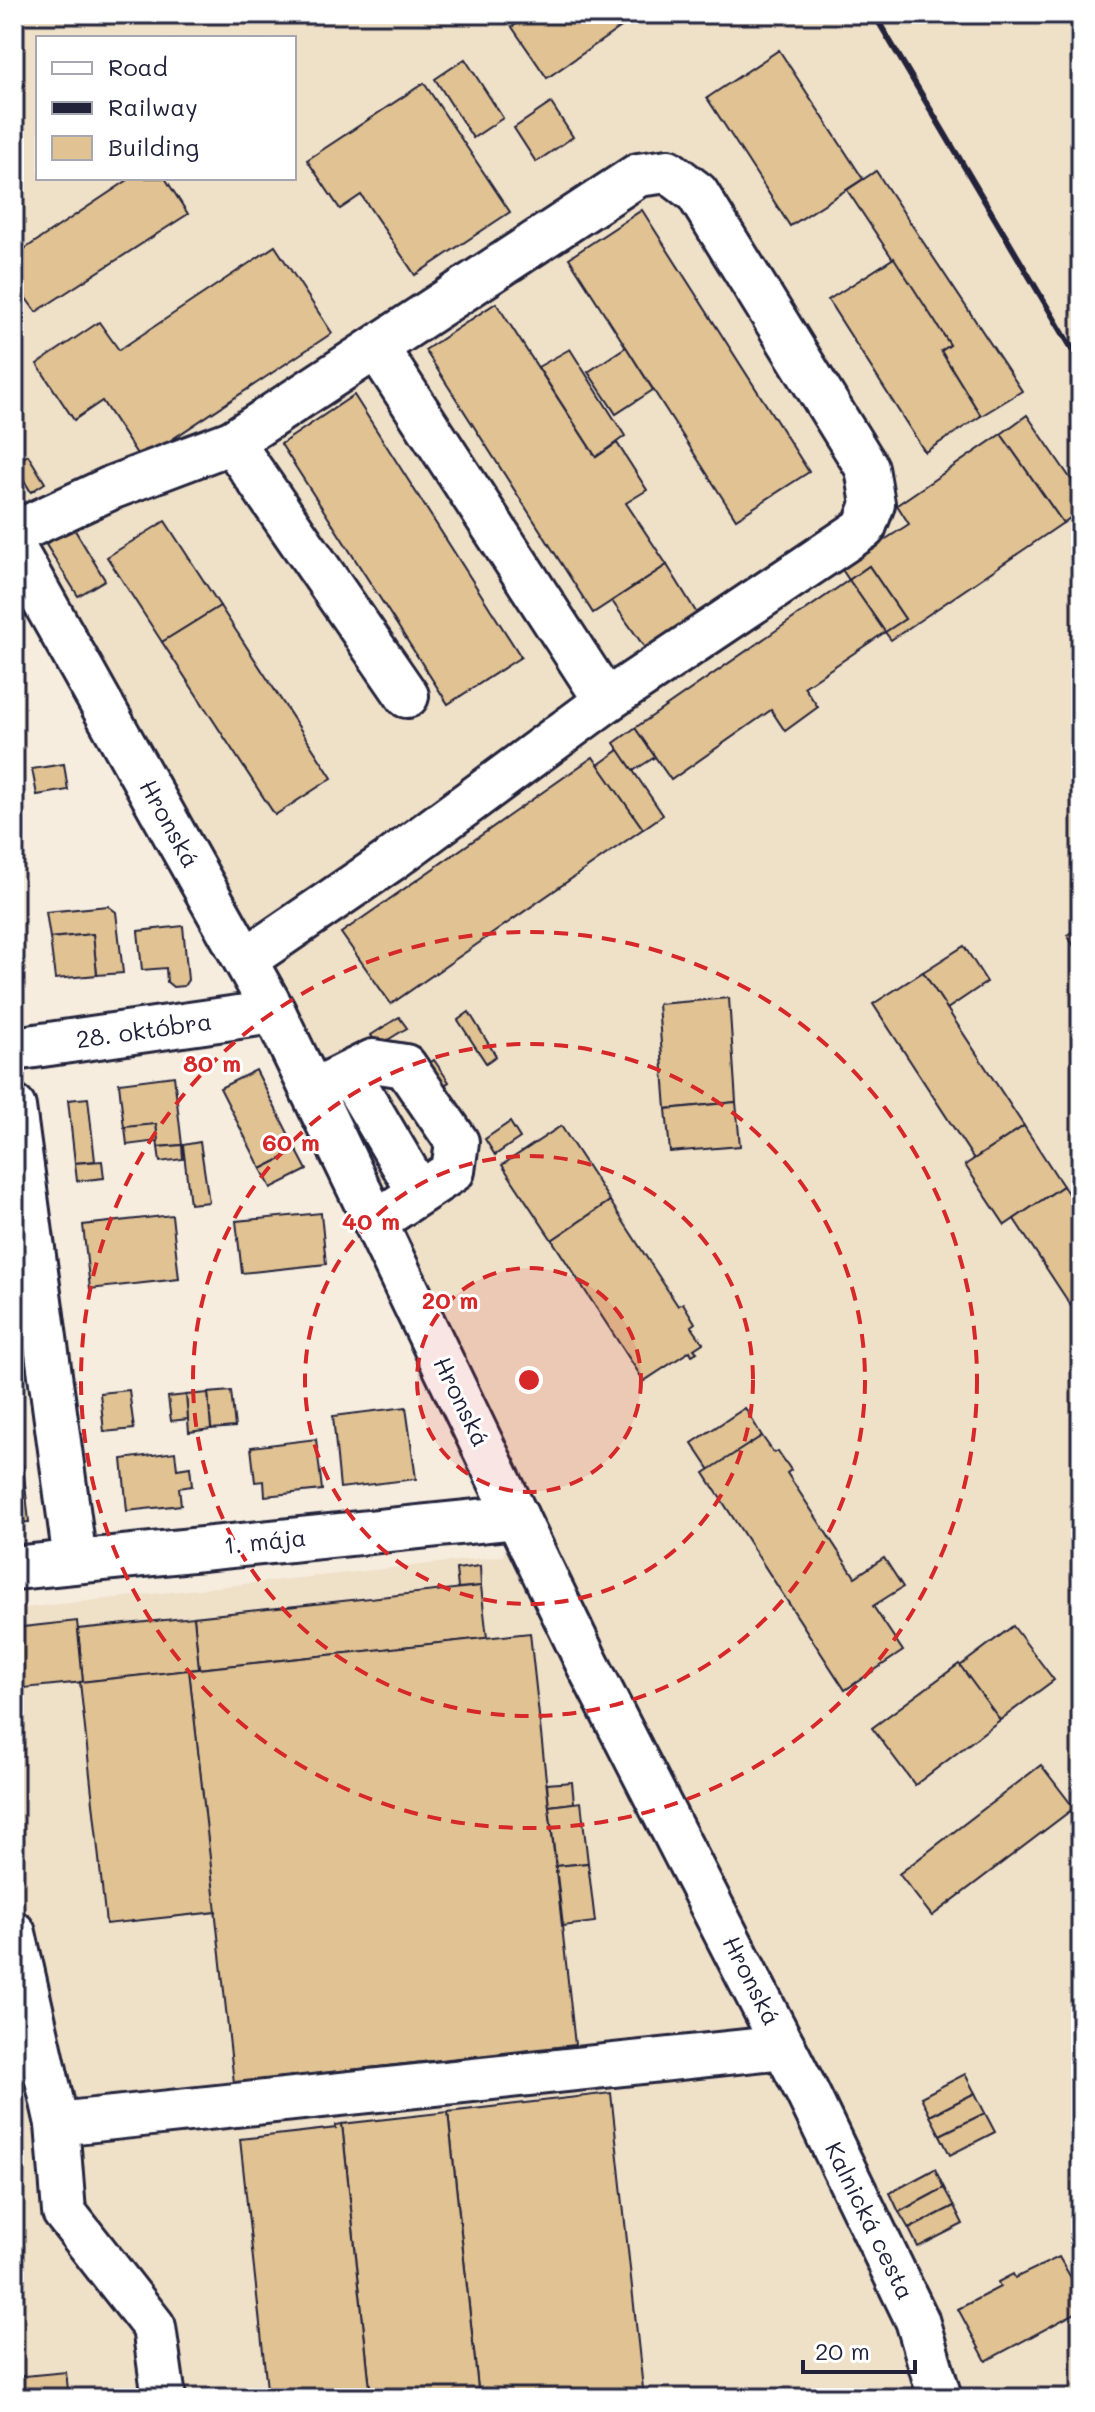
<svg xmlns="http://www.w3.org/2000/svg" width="1095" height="2412" viewBox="0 0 1095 2412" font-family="Mali,sans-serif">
<rect width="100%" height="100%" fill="#f6eddf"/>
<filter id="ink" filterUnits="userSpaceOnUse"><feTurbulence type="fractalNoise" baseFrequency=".0125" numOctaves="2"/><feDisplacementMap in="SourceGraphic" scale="16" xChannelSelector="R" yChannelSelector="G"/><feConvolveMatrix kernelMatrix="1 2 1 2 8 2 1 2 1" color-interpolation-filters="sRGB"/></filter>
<g filter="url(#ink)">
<path fill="#efe0c8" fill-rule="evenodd" d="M14 14H1081V2398H14V1609L503 1556 517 1517 14 548ZM38 38H294V178H38Z"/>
<g fill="#e0c293" stroke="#22223b" stroke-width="2">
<path d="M530 14H640L547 78 512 27Z"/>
<path d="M779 50 863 179 790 226 707 98Z"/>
<path d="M465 59 503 118 473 138 435 79Z"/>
<path d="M424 83 510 212 415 275 361 195 340 209 307 160Z"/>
<path d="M551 103 573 137 536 162 514 128Z"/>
<path d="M876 171 1022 391 981 416 941 351 950 345 847 190Z"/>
<path d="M131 178H165L188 214 36 312 14 282V256Z"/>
<path d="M642 210 809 472 736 519 569 258Z"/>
<path d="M275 246 332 333 141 460 102 401 74 420 37 364 99 322 119 350Z"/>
<path d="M894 258 950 345 941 351 981 416 925 452 828 300Z"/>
<path d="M496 303 596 457 617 443 647 490 626 503 667 565 593 613 425 350Z"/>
<path d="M626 347 653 390 616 414 588 372Z"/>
<path d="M570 349 625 436 596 457 538 367Z"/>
<path d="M354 395 521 657 448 704 281 444Z"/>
<path d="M1027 415 1081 494V510L1063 523 1001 434Z"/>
<path d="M1001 434 1063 523 891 640 885 632 905 619 869 566 849 580 841 568 909 524 897 505Z"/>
<path d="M28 455 45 483 31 492 14 464Z"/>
<path d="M165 521 220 606 162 642 107 557Z"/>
<path d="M73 527 105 580 78 596 45 543Z"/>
<path d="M667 565 701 620 650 655 612 601Z"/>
<path d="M869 566 905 619 885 632 849 580Z"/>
<path d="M849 580 885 632 804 687 818 707 785 731 771 710 671 780 635 728Z"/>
<path d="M220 606 332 778 275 815 162 642Z"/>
<path d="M635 728 655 757 633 771 614 743Z"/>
<path d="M619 750 663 815 643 829 598 765Z"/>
<path d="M593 757 643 829 391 1004 341 933Z"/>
<path d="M64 764 68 790 37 795 32 769Z"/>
<path d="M108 906 116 912 123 973 97 975 93 934 50 938 46 912Z"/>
<path d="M183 926 188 980 184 986 173 987 167 982 166 968 142 970 138 931Z"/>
<path d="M1081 926V957L1067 935Z"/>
<path d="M93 934 97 975 55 979 50 938Z"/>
<path d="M964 946 987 982 947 1009 923 972Z"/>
<path d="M923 972 1024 1126 974 1159 873 1004Z"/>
<path d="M729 998 736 1102 666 1109 658 1004Z"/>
<path d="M469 1012 496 1056 486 1063 458 1020Z"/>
<path d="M399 1017 407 1028 378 1046 371 1035Z"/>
<path d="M434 1060 449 1082 434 1093 420 1070Z"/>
<path d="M256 1070 297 1151 261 1169 220 1088Z"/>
<path d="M174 1076 182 1145 158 1147 156 1124 124 1128 119 1083Z"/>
<path d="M88 1098 95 1161 75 1163 68 1100Z"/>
<path d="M736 1102 740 1146 670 1152 666 1109Z"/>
<path d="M510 1122 520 1138 495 1155 485 1139Z"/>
<path d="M156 1124 158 1141 127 1145 125 1127Z"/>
<path d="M561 1126 610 1201 552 1240 502 1165Z"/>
<path d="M1024 1126 1063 1186 1005 1225 965 1165Z"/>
<path d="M200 1142 209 1202 190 1204 183 1145Z"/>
<path d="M182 1145 183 1159 160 1162 158 1147Z"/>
<path d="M297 1151 307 1170 271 1188 261 1169Z"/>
<path d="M102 1161 104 1178 77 1181 75 1163Z"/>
<path d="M1063 1186 1081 1213V1321L1014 1219Z"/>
<path d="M610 1201 678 1306 683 1303 695 1323 691 1326 703 1343 694 1349 697 1352 692 1355 690 1351 644 1381 552 1240Z"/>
<path d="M321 1213 326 1264 242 1273 236 1221Z"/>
<path d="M172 1215 179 1279 90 1289 83 1225Z"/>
<path d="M129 1390 134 1429 104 1432 100 1393Z"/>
<path d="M231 1391 235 1427 211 1429 208 1393Z"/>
<path d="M208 1393 211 1429 189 1432 186 1395Z"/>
<path d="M186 1395 188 1419 171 1421 168 1397Z"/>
<path d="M406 1407 416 1479 340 1488 333 1416Z"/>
<path d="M745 1408 762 1436 710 1470 692 1443Z"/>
<path d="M762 1436 774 1453 778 1451 791 1470 787 1473 855 1577 884 1558 903 1587 873 1606 903 1651 845 1690 704 1473Z"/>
<path d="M316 1439 322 1490 265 1496 264 1481 255 1482 251 1447Z"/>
<path d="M175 1452 177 1469 190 1467 192 1486 179 1488 181 1505 127 1511 122 1459Z"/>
<path d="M23 1465 29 1522 14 1523V1466Z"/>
<path d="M480 1566 481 1586 458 1588 456 1569Z"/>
<path d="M481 1586 487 1638 199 1669 194 1617Z"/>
<path d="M194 1617 199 1669 83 1682 78 1629Z"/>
<path d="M77 1621 83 1682 14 1689V1628Z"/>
<path d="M1013 1626 1054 1680 1000 1720 960 1666Z"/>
<path d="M530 1633 575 2045 234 2083 189 1670Z"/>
<path d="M959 1664 1000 1720 915 1785 872 1728Z"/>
<path d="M189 1670 216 1912 106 1924 80 1682Z"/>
<path d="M1041 1765 1074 1808 932 1916 899 1874Z"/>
<path d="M572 1782 574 1803 549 1806 547 1784Z"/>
<path d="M581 1802 588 1863 556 1866 549 1806Z"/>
<path d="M588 1863 595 1922 563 1926 556 1866Z"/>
<path d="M965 2074 975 2093 930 2116 921 2097Z"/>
<path d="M611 2093 644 2398H479L448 2112Z"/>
<path d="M975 2093 985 2113 940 2135 930 2116Z"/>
<path d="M448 2112 479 2398H371L342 2124Z"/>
<path d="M985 2113 995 2132 950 2155 940 2135Z"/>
<path d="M342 2124 371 2398H268L240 2139 336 2128V2125Z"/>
<path d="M935 2169 944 2188 899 2212 890 2193Z"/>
<path d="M944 2188 954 2206 909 2229 899 2212Z"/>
<path d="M954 2206 963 2224 918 2247 909 2229Z"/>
<path d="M1059 2257 1081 2295V2310L986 2361 958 2309 1000 2287 998 2282 1013 2274 1015 2278Z"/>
<path d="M66 2372 69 2398H14V2377Z"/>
</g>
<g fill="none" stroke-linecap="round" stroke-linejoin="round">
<defs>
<g id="minor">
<path d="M377 348 606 701"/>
<path d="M232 442 407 696"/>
<path d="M14 533 113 487 232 442 638 175 668 171 697 193 867 468 873 504 864 528 606 701 391 860 245 960"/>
<path d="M14 548 274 1012 587 1663 807 2092 917 2320 940 2398"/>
<path d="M14 1049 274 1012"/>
<path d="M349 1073 419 1192"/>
<path d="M312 1091 373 1061 405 1066 457 1142 453 1171 375 1222"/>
<path d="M14 1107 75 1561"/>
<path d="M14 1568 517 1517"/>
<path d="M14 1933 57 2124 64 2212 154 2327 164 2398"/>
<path d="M57 2124 784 2047"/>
</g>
</defs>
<use href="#minor" stroke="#22223b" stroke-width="48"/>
<use href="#minor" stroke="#fff" stroke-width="42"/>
<path stroke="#22223b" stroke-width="6" d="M874 14 1081 364"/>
</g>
</g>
<circle cx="529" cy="1380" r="112" fill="#d62828" fill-opacity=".12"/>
<g fill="none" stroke="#d62828" stroke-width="4" stroke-dasharray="14 10">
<circle cx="529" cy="1380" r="112"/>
<circle cx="529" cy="1380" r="224"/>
<circle cx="529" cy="1380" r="336"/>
<circle cx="529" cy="1380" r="448"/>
</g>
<g text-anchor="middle" stroke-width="6" stroke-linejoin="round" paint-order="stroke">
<g font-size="24" fill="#22223b" stroke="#fff">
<text transform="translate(169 824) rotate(61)" y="8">Hronská</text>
<text transform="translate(144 1031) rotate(-8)" y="8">28. októbra</text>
<text transform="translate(461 1402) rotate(64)" y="8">Hronská</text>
<text transform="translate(265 1542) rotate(-6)" y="8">1. mája</text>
<text transform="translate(751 1981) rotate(63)" y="8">Hronská</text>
<text transform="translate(869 2221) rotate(64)" y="8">Kalnická cesta</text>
</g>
</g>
<circle cx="529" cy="1380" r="12" fill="#d62828" stroke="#fff" stroke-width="4"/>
<g font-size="24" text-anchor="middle" font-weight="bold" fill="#d62828" stroke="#fff" stroke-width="6" stroke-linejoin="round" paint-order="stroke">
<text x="212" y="1072">80 m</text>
<text x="291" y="1151">60 m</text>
<text x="371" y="1230">40 m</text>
<text x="450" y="1309">20 m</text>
</g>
<rect width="1095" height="2412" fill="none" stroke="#fff" stroke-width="48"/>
<rect x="24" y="24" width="1047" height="2364" fill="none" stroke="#22223b" stroke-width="3" filter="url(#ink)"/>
<rect x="36" y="36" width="260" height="144" fill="#ffffff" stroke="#a7a7b1" stroke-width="2"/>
<rect x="52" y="62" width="40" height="12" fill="#ffffff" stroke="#a7a7b1" stroke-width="2"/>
<text x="108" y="76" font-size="24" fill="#22223b">Road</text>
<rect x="52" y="102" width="40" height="12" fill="#22223b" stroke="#a7a7b1" stroke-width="2"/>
<text x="108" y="116" font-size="24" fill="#22223b">Railway</text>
<rect x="52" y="136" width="40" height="24" fill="#e0c293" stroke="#a7a7b1" stroke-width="2"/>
<text x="108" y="156" font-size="24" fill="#22223b">Building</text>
<path d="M803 2360v12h112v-12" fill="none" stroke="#22223b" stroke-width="4"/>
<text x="815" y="2360" font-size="24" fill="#22223b" stroke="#ffffff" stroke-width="6" paint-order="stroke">20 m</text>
</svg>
